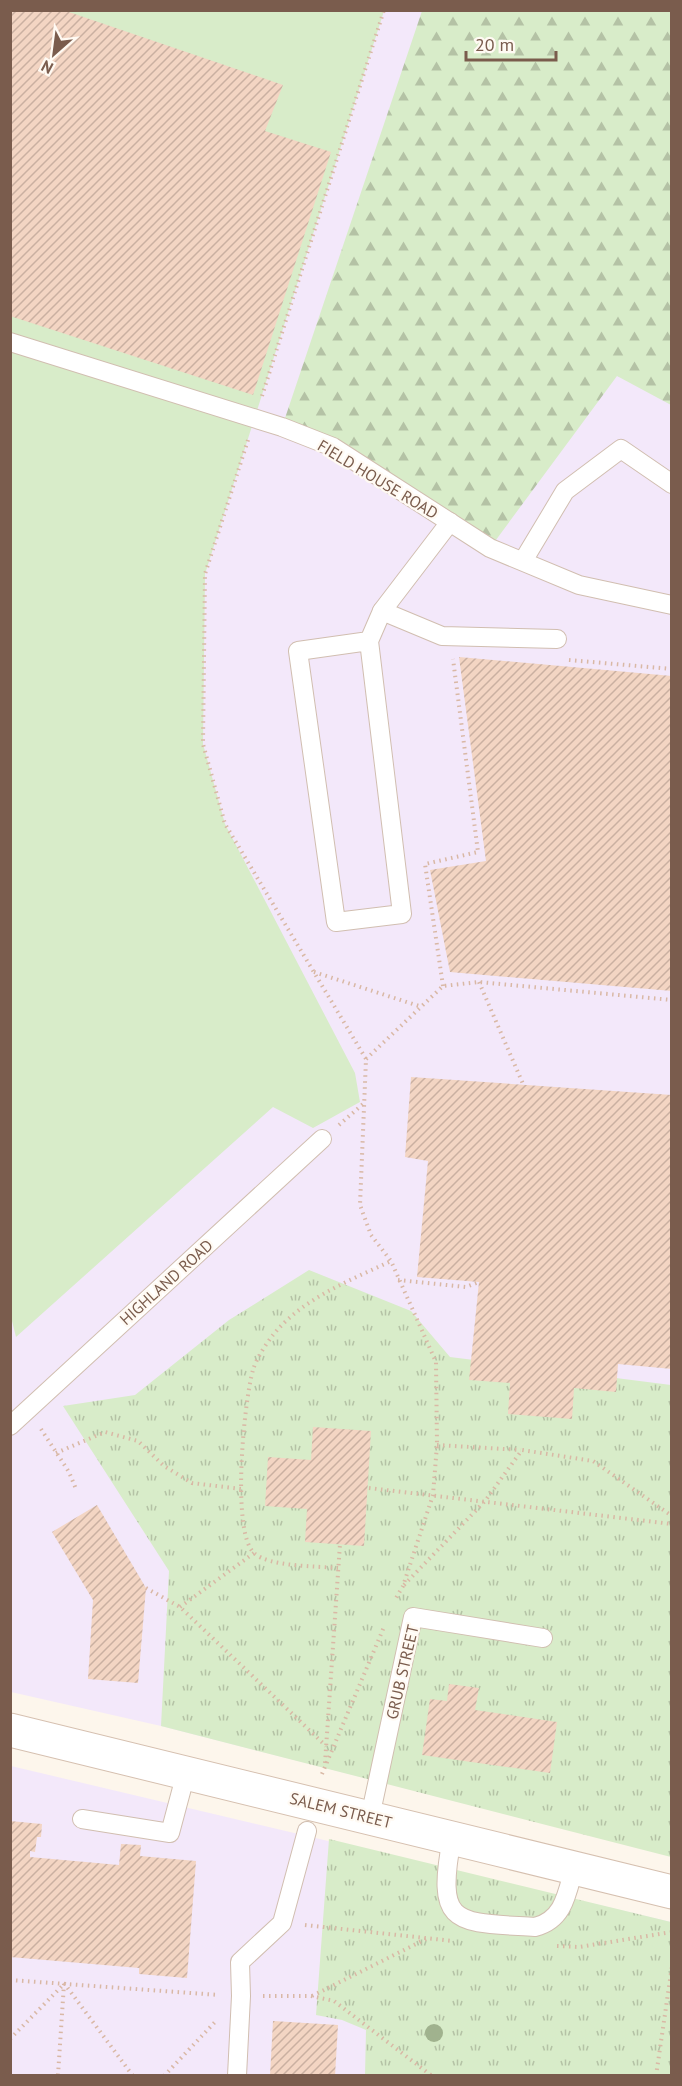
<svg xmlns="http://www.w3.org/2000/svg" width="682" height="2086" viewBox="0 0 682 2086" font-family="'PT Sans',sans-serif">
<defs>
<pattern id="grass-tufts" width="24" height="20" patternUnits="userSpaceOnUse" patternTransform="scale(1.5)"><rect width="24" height="20" fill="#d8ecc9"/><path d="M3 7l-1-3M5 7V3M7 7l1-3M15 17l-1-3M17 17v-4M19 17l1-3" fill="none" stroke="#b4c2a5"/></pattern>
<pattern id="forest-firs" width="22" height="20" patternUnits="userSpaceOnUse" patternTransform="scale(1.5)"><rect width="22" height="20" fill="#d8ecc9"/><path d="M5 1l3.5 6h-7zM16 11l3.5 6h-7z" fill="#b4c2a5"/></pattern>
<pattern id="building-hatch" width="6" height="6" patternUnits="userSpaceOnUse" patternTransform="scale(1.5)"><rect width="6" height="6" fill="#f3d5c3"/><path d="M-1 1l2-2M0 6l6-6M5 7l2-2" fill="none" stroke="#cab0a1"/></pattern>
</defs>
<rect width="100%" height="100%" fill="#fdf6ec"/>
<g fill="#f3e8fa">
<path d="M10 11H671V1856L161 1726 11 1692Z"/>
<path d="M11 1766 671 1922V2075L11 2076Z"/>
</g>
<g fill="url(#grass-tufts)">
<path d="M309 1270 411 1311 450 1357 671 1385V1857L161 1726 169 1571 63 1406 135 1395 229 1320Z"/>
<path d="M329 1839 671 1922V2075H365L366 2030 342 2020 316 2015Z"/>
</g>
<path fill="url(#forest-firs)" d="M422 11H671V405L617 376 490 548 282 427Z"/>
<path fill="#d8ecc9" d="M10 11H384L205 574 203 744 225 824 355 1073 360 1102 313 1128 273 1107 16 1337 10 1313Z"/>
<g fill="url(#building-hatch)">
<path d="M10 10H63L283 85 265 131 331 152 253 395 10 316Z"/>
<path d="M459 657 672 676V991L450 972 430 870 486 861Z"/>
<path d="M411 1077 672 1095V1369L618 1364 616 1392 574 1388 572 1419 508 1414 510 1383 469 1380 479 1282 417 1277 428 1161 405 1157Z"/>
<path d="M313 1427 371 1431 364 1546 305 1542 307 1509 265 1506 268 1457 311 1460Z"/>
<path d="M97 1505 146 1588 138 1683 88 1679 93 1600 52 1532Z"/>
<path d="M449 1684 479 1688 475 1710 557 1722 550 1773 422 1755 430 1699 447 1701Z"/>
<path d="M10 1821 42 1824 41 1837H37L35 1852 30 1851V1857L119 1865 121 1844 141 1845 140 1856 196 1861 187 1978 139 1974V1968L10 1957Z"/>
<path d="M273 2021 338 2025 335 2076H270Z"/>
</g>
<g fill="none" stroke-linecap="round" stroke-linejoin="round">
<defs>
<g id="lane">
<path d="M10 342 282 427 333 447 490 548 579 585 672 605"/>
<path d="M450 522 382 611 442 636 557 639"/>
<path d="M523 561 565 491 621 449 672 484"/>
<path d="M369 641 298 651 336 922 402 914 369 641 382 611"/>
<path d="M10 1426 322 1139"/>
<path d="M370 1817 413 1617 543 1638"/>
<path d="M82 1819 170 1833 186 1773"/>
<path d="M452 1838C435 1928 456 1922 535 1927 564 1920 567 1893 574 1868"/>
<path d="M237 2076 241 1996 240 1962 282 1923 307 1831"/>
</g>
<path id="secondary" d="M10 1730 672 1892"/>
</defs>
<use href="#lane" stroke="#d1beb0" stroke-width="20"/>
<use href="#secondary" stroke="#d6c0b0" stroke-width="35"/>
<g stroke="#d9b8a5" stroke-width="4" stroke-dasharray="1.5 4.5" stroke-linecap="butt">
<path d="M262 396 384 10"/>
<path d="M248 440 205 574 203 744 225 824 366 1059 360 1205 371 1235 391 1261 436 1362 437 1445 433 1495 403 1586 396 1598"/>
<path d="M569 660 672 669"/>
<path d="M314 972 419 1006"/>
<path d="M479 982 523 1084"/>
<path d="M443 986 425 864 478 852 453 659"/>
<path d="M366 1059 443 986 479 982 672 1000"/>
<path d="M339 1125 363 1104"/>
<path d="M398 1280 466 1287 479 1282"/>
<path d="M41 1429 69 1472 76 1489"/>
<path d="M437 1445 521 1450"/>
<path d="M56 1453 105 1432 138 1441 164 1466 192 1483 241 1489"/>
<path d="M369 1488 672 1524"/>
<path d="M338 1568C317 1566 269 1567 254 1553 231 1532 244 1401 253 1370 256 1359 266 1344 273 1335 303 1298 349 1281 391 1261"/>
<path d="M404 1585 485 1501 522 1450 593 1461 672 1516"/>
<path d="M146 1588 180 1607 326 1746"/>
<path d="M180 1607 254 1553"/>
<path d="M325 1763 340 1544"/>
<path d="M322 1774 384 1627"/>
<path d="M305 1925 453 1941"/>
<path d="M557 1946 579 1947 672 1932"/>
<path d="M10 1980 219 1995"/>
<path d="M64 1983 133 2076"/>
<path d="M263 1996H311L334 2001 432 2076"/>
<path d="M312 1996 426 1939"/>
<path d="M10 2039 64 1984"/>
<path d="M58 2075 64 1984"/>
<path d="M52 2076H62"/>
<path d="M164 2076 215 2022"/>
<path d="M656 2076 672 1966"/>
</g>
<use href="#lane" stroke="#fff" stroke-width="18"/>
<use href="#secondary" stroke="#fff" stroke-width="33"/>
</g>
<circle fill="#a0b28e" cx="434" cy="2033" r="9"/>
<g text-anchor="middle" stroke-width="4.5" stroke-linejoin="round" paint-order="stroke">
<g font-size="16" fill="#7a5c4d" stroke="#fffaf3">
<text transform="translate(378 479) rotate(31)" y="6">FIELD HOUSE ROAD</text>
<text transform="translate(166 1282) rotate(-42)" y="6">HIGHLAND ROAD</text>
<text transform="translate(402 1672) rotate(-77)" y="6">GRUB STREET</text>
<text transform="translate(341 1810) rotate(14)" y="6">SALEM STREET</text>
</g>
</g>
<rect width="682" height="2086" fill="none" stroke="#7a5c4d" stroke-width="24"/>
<g transform="translate(54 54) rotate(208)" stroke="#fffaf3" stroke-width="4.5" paint-order="stroke">
<path d="M0-4.5L10 22L0 15L-10 22Z" fill="#7a5c4d"/>
<text y="-9" font-size="16" font-weight="bold" text-anchor="middle" fill="#7a5c4d">N</text>
</g>
<path d="M466 51v9h90v-9" fill="none" stroke="#7a5c4d" stroke-width="3"/>
<text x="475" y="51" font-size="18" fill="#7a5c4d" stroke="#fffaf3" stroke-width="4.5" paint-order="stroke">20 m</text>
</svg>
